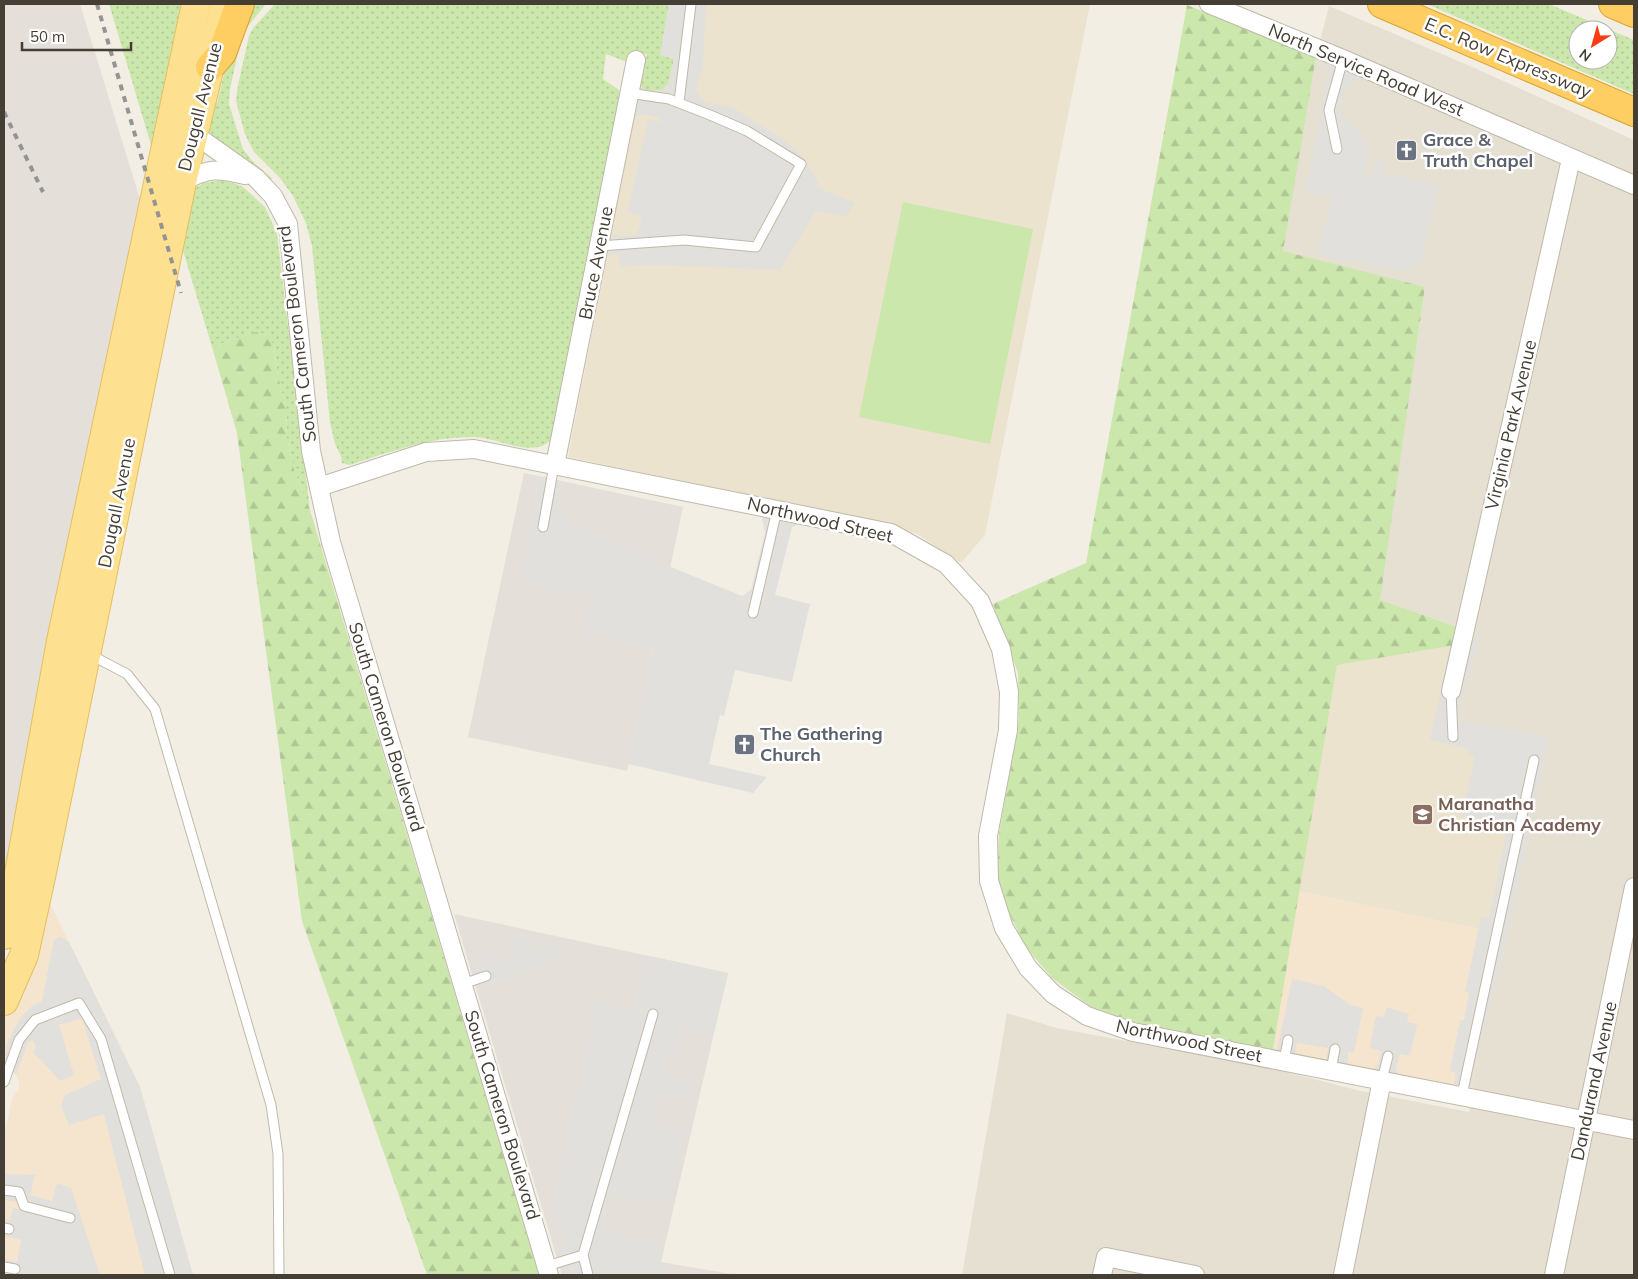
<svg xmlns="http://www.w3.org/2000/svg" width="1638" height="1279" viewBox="0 0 1638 1279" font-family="Mulish,sans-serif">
<defs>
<pattern id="grass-dots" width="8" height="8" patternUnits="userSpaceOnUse" patternTransform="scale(1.25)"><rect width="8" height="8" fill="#cbe7ac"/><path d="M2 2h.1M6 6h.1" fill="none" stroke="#b0c795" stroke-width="1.8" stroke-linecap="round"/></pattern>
<pattern id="forest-firs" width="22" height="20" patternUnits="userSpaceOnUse" patternTransform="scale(1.25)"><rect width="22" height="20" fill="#cbe7ac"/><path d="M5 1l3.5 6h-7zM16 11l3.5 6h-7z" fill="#b0c795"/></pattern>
</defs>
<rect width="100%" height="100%" fill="#f2eee4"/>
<path fill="#e6e0d2" d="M1329 6 1477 69 1634 140V1275H962L1007 1013 1057 1028 1270 1068 1361 1091 1469 1112 1474 1088 1473 1075 1549 737 1458 720 1466 684V630L1379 600 1425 288 1282 251 1316 57Z"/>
<g fill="#f5e5ce">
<path d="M1299 891 1508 935 1473 1075 1474 1088 1273 1050Z"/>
<path d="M45 893 140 1087 193 1275H4V1137L12 1099 19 1089V1082L16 1074 10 1069 4 1067V1021L22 984Z"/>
</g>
<g fill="#e4dfd9">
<path d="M4 4H80L143 209 4 877Z"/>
<path d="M524 473 683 507 627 771 468 737Z"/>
<path d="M454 914 728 973 661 1262 737 1275H562Z"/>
</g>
<g fill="#ebe3cd">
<path d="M656 4H1090L985 535 961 563 917 534 879 522 568 457Z"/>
<path d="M1481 638 1466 684 1458 720 1549 737 1508 935 1299 891 1337 665 1450 646Z"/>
</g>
<g fill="url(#grass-dots)" fill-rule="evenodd">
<path d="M109 4H187L154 155Z"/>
<path d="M248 4H266L245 30 240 43 230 89 229 104 243 149 253 162 272 178 271 180 215 141 210 131 209 120 218 100 234 31Z"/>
<path d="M275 4H669L660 55 674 59 668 84 662 90 646 91 641 86 647 54 631 52 627 62 606 54 603 79 619 90 621 107 552 440C548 442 544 446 539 447 518 451 496 438 475 437 432 436 390 452 349 465L342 463 341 456 335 444 330 422 312 246 306 223 293 196 280 178 254 152 245 134 236 101 238 85 249 36 253 28Z"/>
<path d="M1427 4H1549L1634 40V94ZM1578 30H1608V60H1578Z"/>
<path d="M222 180 242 186 265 207 277 234 310 510 294 470 287 438 286 409 277 371 274 345 256 332 212 347 178 234 187 194 203 183Z"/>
</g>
<g fill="url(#forest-firs)">
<path d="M1187 5 1316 57 1283 251 1425 287 1380 600 1466 630 1462 646H1450L1337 665 1273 1050 1154 1028 1094 1009 1052 978 1025 946 1008 911 997 875 999 834 1019 719 1018 673 993 604 1086 563Z"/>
<path d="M256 332 267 334 274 345 277 371 286 409 287 438 294 470 310 510 539 1275H427L302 921 237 433 212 347Z"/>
</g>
<path fill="#cbe7ac" d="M903 202 1033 229 990 444 859 417Z"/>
<g fill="#e2e0dc">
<path d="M669 4H706L703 68 696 89 705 102 732 107 786 141 804 159 818 181 817 187 855 203 847 216 816 211 780 270 661 265 621 266 618 255 615 253 608 257 613 233 623 236 637 235 642 216 628 212 648 119 660 122 661 118 645 114 635 117 641 86 646 91H655L662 90 668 84 674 59 660 55Z"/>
<path d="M1316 54 1365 80 1353 81 1347 87 1338 105 1340 112 1364 138 1367 148V157L1364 174 1371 176 1375 160 1385 162 1383 173 1438 185 1421 263 1405 272 1318 255 1331 198 1305 191 1329 73V69Z"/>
<path d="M534 475 561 481 558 499 567 520 671 567 742 596 751 590 765 533 761 513 804 522 792 527 775 595 810 604 792 682 735 670 724 716 720 715 709 764 767 777 753 793 628 764 653 648 583 632 592 596 587 591 575 586 572 593 524 585 520 586 538 487Z"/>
<path d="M1466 630 1481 638 1466 684 1458 720 1549 737 1508 935 1473 1075 1474 1088 1454 1084 1456 1073 1450 1071 1460 1020H1464L1469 993 1465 992 1481 917 1489 918 1508 824 1463 815 1475 756 1467 754 1468 748 1430 740 1450 646 1462 645Z"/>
<path d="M530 935 532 945 537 949 557 945 560 958 477 990 470 968 478 969 483 967 480 957 488 952 492 965 512 958 507 942Z"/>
<path d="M61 937 69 942 140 1087 193 1275H145L104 1114 69 1125 61 1105 65 1095 101 1079 82 1018 59 1025 74 1075 60 1081 40 1059 33 1054 36 1046 33 1041 28 1042 16 1074 10 1069 4 1067 7 1045 13 1031 22 1016 32 1006 42 1001 54 940Z"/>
<path d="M645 955 728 973 714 1032 701 1033 680 1030 676 1050 671 1049 666 1074 692 1079 690 1099 660 1093 654 1126 684 1132 667 1205 610 1194 602 1232 659 1244 664 1248 658 1275H575L573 1269 564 1271 562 1275 553 1244 560 1246 565 1245 566 1241 553 1204 596 1002 634 1010Z"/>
<path d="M1292 979 1324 986 1350 1005 1363 1008 1354 1053 1348 1052V1064L1326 1060 1328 1048 1297 1043 1295 1050 1298 1055 1277 1051Z"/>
<path d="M1387 1007 1409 1014 1407 1022 1417 1024 1410 1056 1400 1054 1396 1068 1398 1074 1374 1069 1378 1065 1381 1051 1370 1048 1376 1016 1384 1017Z"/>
<path d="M4 1174 35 1175 30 1195 52 1201 57 1183 71 1188 100 1275H10L4 1274V1260L17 1262 21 1240 4 1236V1219L10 1220 13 1208 23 1210 17 1202 4 1200Z"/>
</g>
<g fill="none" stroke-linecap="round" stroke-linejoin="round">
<defs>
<g id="lane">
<path d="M679 102 691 4"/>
<path d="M1337 149 1329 110 1343 59"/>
<path d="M599 246 684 240 756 247 801 164 747 131 710 115 669 99 629 93"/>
<path d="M543 527 554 465"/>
<path d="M753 613 777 510"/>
<path d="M89 654 127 674 155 709 271 1105 278 1154 279 1275"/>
<path d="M1451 691 1453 737"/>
<path d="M463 984 486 976"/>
<path d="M1284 1061 1288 1040"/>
<path d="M1331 1070 1335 1049"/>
<path d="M1382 1080 1388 1056"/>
<path d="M4 1082 19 1040 35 1020 79 1003 101 1039 170 1275"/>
<path d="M1462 1095 1534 760"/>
<path d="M4 1190 19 1192 24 1206 70 1218"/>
<path d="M4 1228 9 1229"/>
<path d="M583 1255 588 1275"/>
<path d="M547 1266 583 1255 653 1014"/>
<path d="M4 1267 15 1269"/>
</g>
<g id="street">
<path d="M1209 4 1343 59 1634 185"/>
<path d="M194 134 256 178 273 196 288 224 311 451 331 542 549 1275"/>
<path d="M182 182C208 168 217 168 245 175"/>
<path d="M555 465 636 60"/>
<path d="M319 487 426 452 474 449 891 533 946 564 980 601 1001 649 1009 692 1008 730 988 836 989 881 1004 928 1028 968 1053 994 1087 1016 1133 1032 1634 1130"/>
<path d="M1451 691 1571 159"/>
<path d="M1102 1275 1106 1257 1195 1275"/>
<path d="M1343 1275 1382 1080"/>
<path d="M1554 1275 1634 887"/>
</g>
<g id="primary">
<path d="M4 935 12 912 61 641 196 4"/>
<path d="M4 1001 24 955 42 872 182 182 225 4"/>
</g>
<g id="highway">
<path d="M1382 4 1634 112"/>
<path d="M1613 4 1634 13"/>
<path d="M210 67 222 53 240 4"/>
</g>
</defs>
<use href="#lane" stroke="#c0b9a9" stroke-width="11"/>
<use href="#street" stroke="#c0b9a9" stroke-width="20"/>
<use href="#primary" stroke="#e3bf60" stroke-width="30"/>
<use href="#highway" stroke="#dda233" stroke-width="30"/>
<use href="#lane" stroke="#fff" stroke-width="9"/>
<use href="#street" stroke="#fff" stroke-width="18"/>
<use href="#primary" stroke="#fee190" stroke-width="28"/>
<use href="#highway" stroke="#fece63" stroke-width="28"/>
<g stroke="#949494" stroke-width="4" stroke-dasharray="6 6" stroke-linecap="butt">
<path d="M97 4 181 293"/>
<path d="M4 112 43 192"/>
</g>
</g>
<defs>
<symbol id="church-square" viewBox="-11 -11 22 22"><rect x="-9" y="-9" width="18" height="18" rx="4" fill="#6b7280" stroke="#fff"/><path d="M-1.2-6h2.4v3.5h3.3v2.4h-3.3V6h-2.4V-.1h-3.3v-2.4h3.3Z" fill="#fff"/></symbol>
<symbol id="school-square" viewBox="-11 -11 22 22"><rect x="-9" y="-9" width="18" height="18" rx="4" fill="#8d6e63" stroke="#fff"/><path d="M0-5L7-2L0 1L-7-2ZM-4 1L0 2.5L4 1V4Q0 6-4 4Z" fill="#fff"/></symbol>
</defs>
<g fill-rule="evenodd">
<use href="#church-square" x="1394" y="138" width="25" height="25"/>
<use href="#church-square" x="732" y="732" width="25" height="25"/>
<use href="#school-square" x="1410" y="802" width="25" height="25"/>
</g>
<g text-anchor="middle" stroke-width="5" stroke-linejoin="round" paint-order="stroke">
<g font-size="18" fill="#443e34" stroke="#fff">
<text transform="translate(1508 58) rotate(23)" y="6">E.C. Row Expressway</text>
<text transform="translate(1366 70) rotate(23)" y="6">North Service Road West</text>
<text transform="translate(200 107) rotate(-76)" y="6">Dougall Avenue</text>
<text transform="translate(596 263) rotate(-79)" y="6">Bruce Avenue</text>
<text transform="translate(297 334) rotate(-97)" y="6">South Cameron Boulevard</text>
<text transform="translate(1511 425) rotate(-77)" y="6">Virginia Park Avenue</text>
<text transform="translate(117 503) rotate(-79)" y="6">Dougall Avenue</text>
<text transform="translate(820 520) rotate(13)" y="6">Northwood Street</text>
<text transform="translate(386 727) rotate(73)" y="6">South Cameron Boulevard</text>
<text transform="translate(1189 1041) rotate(12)" y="6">Northwood Street</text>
<text transform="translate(1594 1081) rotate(-78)" y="6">Dandurand Avenue</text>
<text transform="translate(502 1115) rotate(73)" y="6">South Cameron Boulevard</text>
</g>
<g font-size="18" font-weight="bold" fill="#5b616d" stroke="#fff" text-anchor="start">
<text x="1423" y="146">Grace &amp;<tspan x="1423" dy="21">Truth Chapel</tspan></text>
<text x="760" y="740">The Gathering<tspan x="760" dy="21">Church</tspan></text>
</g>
<g font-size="18" font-weight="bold" fill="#785e54" stroke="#fff" text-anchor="start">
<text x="1438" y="810">Maranatha<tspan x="1438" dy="21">Christian Academy</tspan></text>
</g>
</g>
<rect width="1638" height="1279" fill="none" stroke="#443e34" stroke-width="10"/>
<g transform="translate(1593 45) rotate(217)"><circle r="24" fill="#ffffff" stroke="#b4b2ae"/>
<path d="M0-4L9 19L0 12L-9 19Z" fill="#fa3b13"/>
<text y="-8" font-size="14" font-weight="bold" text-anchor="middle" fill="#443e34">N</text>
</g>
<path d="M22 42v8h109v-8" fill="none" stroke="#443e34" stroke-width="2.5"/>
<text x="30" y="42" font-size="15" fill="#443e34" stroke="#ffffff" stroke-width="4" paint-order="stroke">50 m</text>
</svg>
